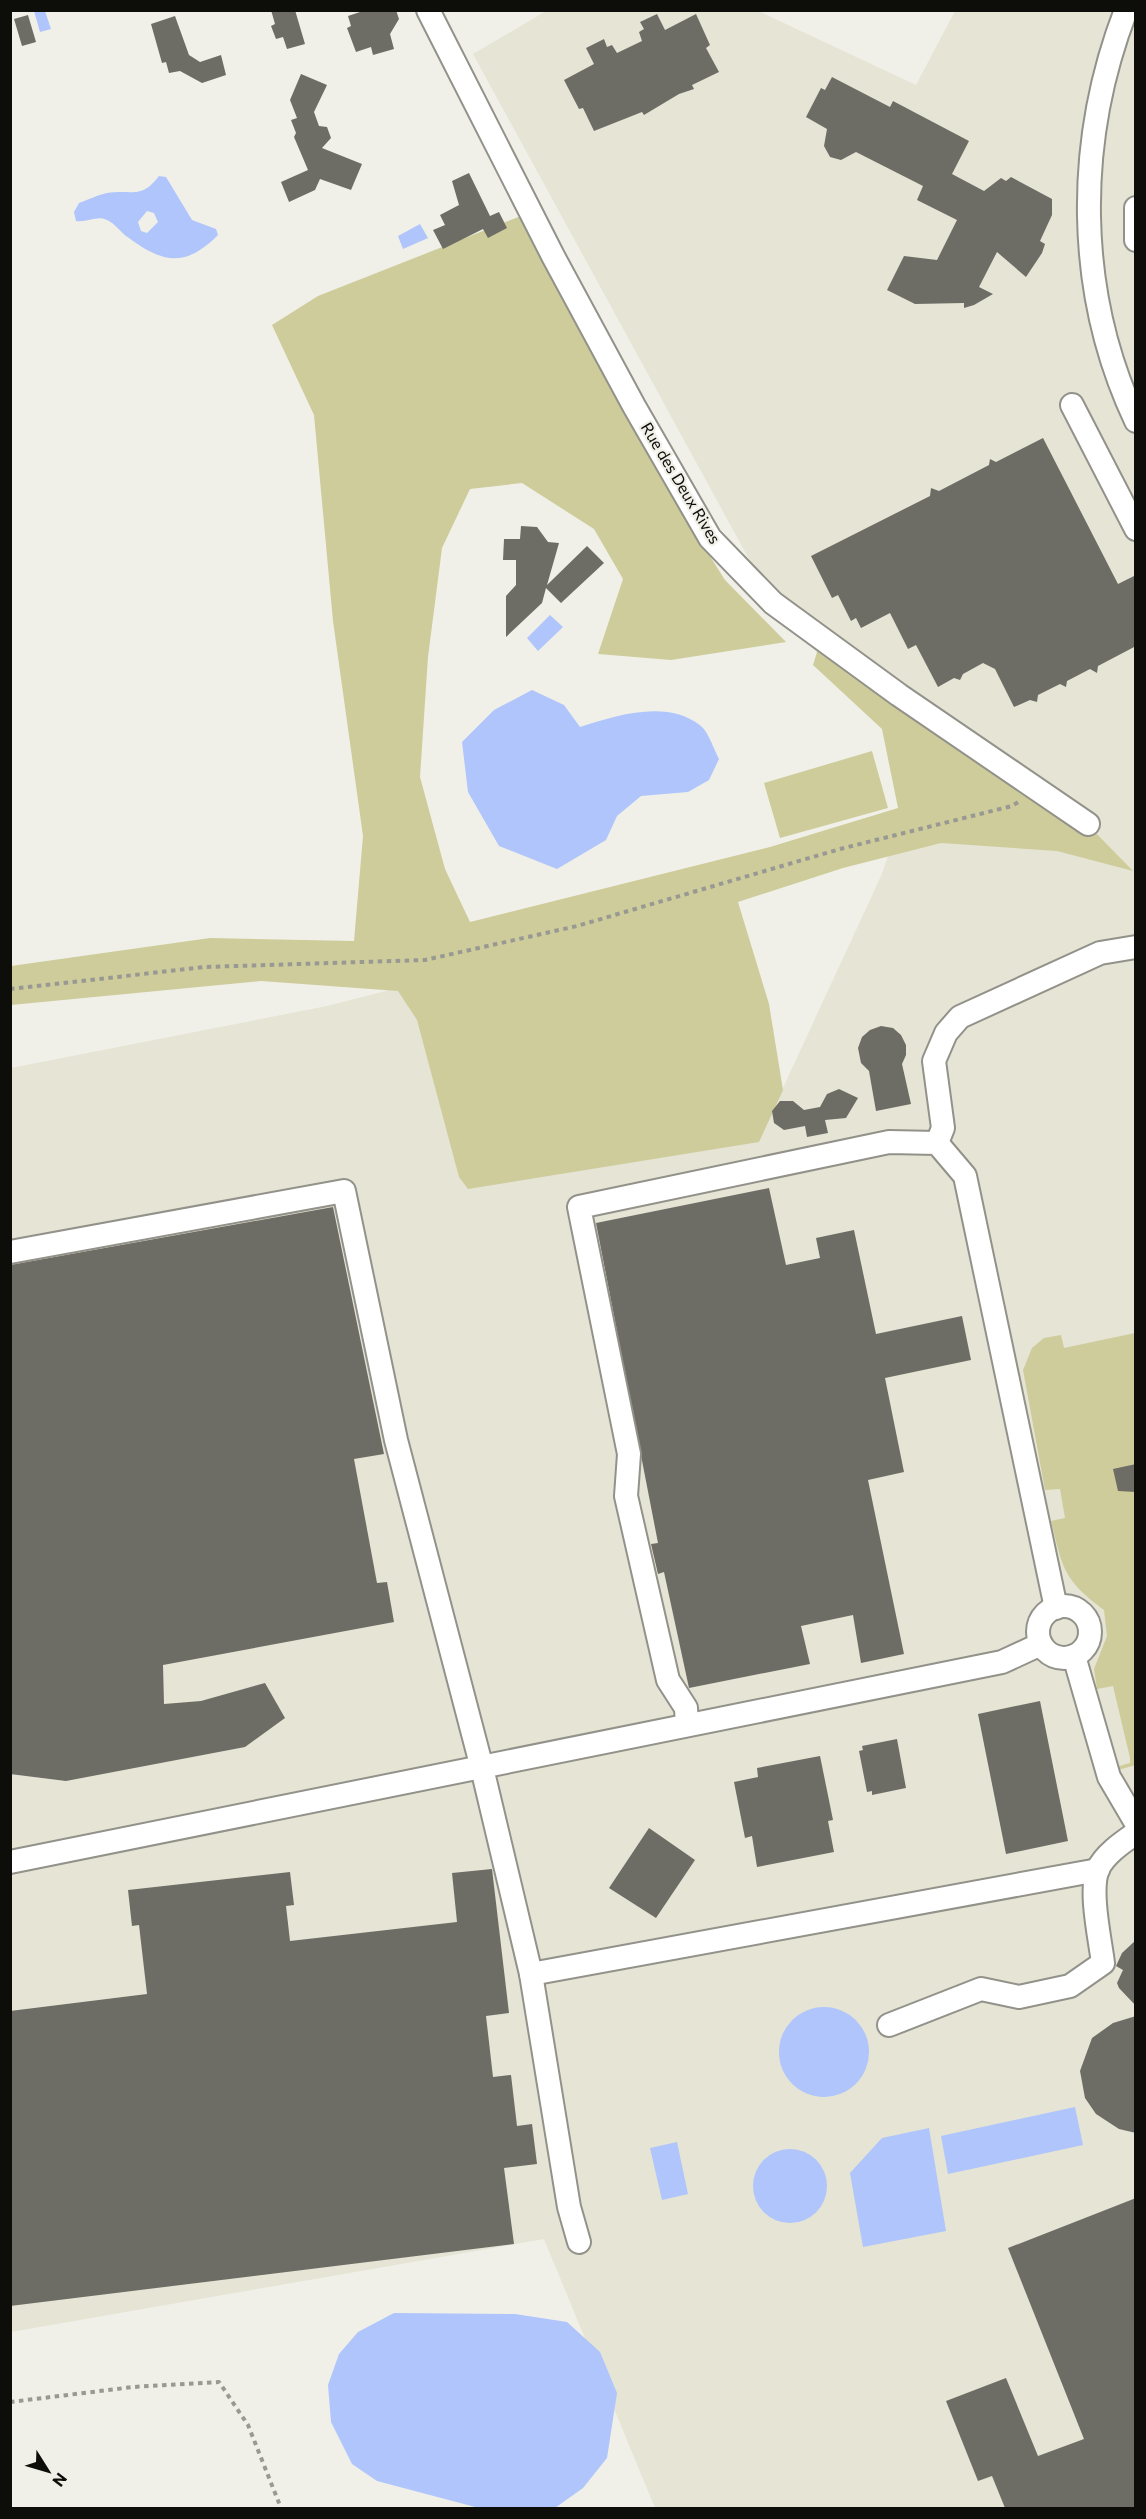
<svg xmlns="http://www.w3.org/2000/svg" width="1146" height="2519" viewBox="0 0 1146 2519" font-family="Commissioner,sans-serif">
<rect width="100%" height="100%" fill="#f0f0e8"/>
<path fill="#e5e4d5" d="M546 11H758L916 85 955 11H1135V2508H655L544 2239 11 2332V1068L327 1006 432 979 758 1142 881 876 919 768 773 603 473 54Z"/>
<g fill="#cecc9b">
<path d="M521 216 663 482 725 580 786 642 671 660 598 654 623 579 594 529 522 483 470 489 442 548 428 657 420 777 445 869 470 922 770 847 898 808 882 729 813 665 824 630 1043 779 1133 871 1057 851 941 843 843 868 738 902 769 1004 783 1090 759 1142 468 1189 459 1177 417 1020 398 991 261 981 11 1005V966L210 938 354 941 363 836 333 621 314 415 272 325 318 296Z"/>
<path d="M872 751 888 808 780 838 764 783Z"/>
<path d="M1135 1333 1136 1765 1118 1770 1116 1767 1130 1763V1758L1113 1686 1097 1689 1094 1669 1107 1636 1104 1610C1063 1579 1063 1569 1051 1521L1065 1518 1060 1489 1045 1490 1023 1370 1032 1348 1044 1338 1061 1335 1064 1348Z"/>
</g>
<g fill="#afc5fb" fill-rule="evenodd">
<path d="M34 11H45L51 29 40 32Z"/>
<path d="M159 176 166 177 192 220 216 229 218 235C186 267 164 264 129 238 121 233 116 224 107 220 97 215 87 223 76 221L74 212 79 203C88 200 97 195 107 193 132 189 141 200 159 176ZM147 211 154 213 158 222 147 233 141 231 138 222Z"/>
<path d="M420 224 428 238 403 249 398 236Z"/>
<path d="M550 615 563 627 538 651 527 638Z"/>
<path d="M532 690 564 705 580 727C617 715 668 699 701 726 709 733 714 750 719 759L709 780 688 792 641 796 617 816 606 840 557 869 499 846 468 792 462 742 494 710Z"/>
<circle cx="824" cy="2052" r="45"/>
<path d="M1075 2107 1083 2145 948 2174 941 2136Z"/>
<path d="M929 2128 946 2231 863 2247 850 2173 882 2138Z"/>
<path d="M677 2142 688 2194 662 2200 650 2148Z"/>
<circle cx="790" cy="2186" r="37"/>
<path d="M394 2313 515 2314 567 2322 600 2352 617 2393 607 2458 583 2488 555 2508H479L377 2481 352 2464 331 2422 328 2385 339 2354 358 2332Z"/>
</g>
<g fill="#6d6d66">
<path d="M271 10H295L305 44 287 49 283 37 276 39 271 26 275 24Z"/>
<path d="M366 10H396L399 19 390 34 394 49 373 55 371 47 356 52 347 28 351 26 348 16Z"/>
<path d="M657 14 665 30 696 14 710 45 706 48 719 72 692 85 694 89 679 94 644 115 642 112 594 131 583 108 579 109 564 80 594 64 586 48 604 39 607 47 612 45 617 53 642 41 639 32 644 29 640 22Z"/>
<path d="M28 15 36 42 22 46 14 19Z"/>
<path d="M175 16 189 55 200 62 221 55 226 75 202 83 180 71 169 73 166 62 162 63 151 24Z"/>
<path d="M301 74 327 85 314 112 319 126 327 127 331 138 322 148 362 164 351 190 320 179 315 190 289 202 281 182 308 170 294 137 296 133 291 120 297 118 290 100Z"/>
<path d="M832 77 890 107 893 101 969 141 952 174 984 191 1001 178 1006 181 1011 177 1052 199V215L1040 241 1045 244 1042 253 1026 277 997 252 979 287 993 294 974 305 964 308V303L915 304 887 290 904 256 937 260 957 220 917 200 923 186 856 152 841 160 830 157 824 146 827 129 806 117 821 88 825 90Z"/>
<path d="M469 173 490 216 499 212 507 228 488 238 483 229 443 249 433 230 445 225 440 215 459 205 452 181Z"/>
<path d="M1043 438 1118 584 1136 575V646L1098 666 1097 673 1090 669 1067 681 1066 687 1060 684 1038 695 1037 702 1030 700 1014 707 995 669 983 663 963 674 960 680 954 678 938 687 916 645 908 649 890 613 861 628 856 618 851 621 838 595 832 598 811 556 930 496 931 488 939 491 989 465 990 459 996 462Z"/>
<path d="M521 526 537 527 548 542 559 543 547 585 587 546 604 563 561 603 546 588 542 603 506 637V596L516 585V560H503L504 539H520Z"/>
<path d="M881 1026 893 1028 901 1035 906 1045V1055L902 1064 911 1104 876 1111 869 1071 861 1063 858 1048 862 1037 870 1030Z"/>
<path d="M839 1089 858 1098 846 1118 825 1120 828 1133 807 1137 805 1126 784 1130 774 1123 772 1111 780 1101H793L804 1110 820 1107 827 1094Z"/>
<path d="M769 1188 786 1265 820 1258 816 1238 854 1230 876 1334 962 1316 971 1360 885 1378 904 1472 868 1480 904 1654 861 1663 853 1615 801 1626 810 1664 689 1688 664 1572 658 1574 651 1544 658 1543 596 1223Z"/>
<path d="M333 1207 384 1454 354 1459 377 1583 387 1582 394 1622 163 1665 164 1704 201 1701 265 1683 285 1718 245 1747 66 1781 10 1774V1265Z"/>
<path d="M1136 1464V1492L1118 1491 1113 1469Z"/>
<path d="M1040 1701 1068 1841 1006 1854 978 1714Z"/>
<path d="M897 1739 906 1788 872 1795V1791L867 1792 859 1751 863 1750 862 1746Z"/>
<path d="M820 1756 833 1820 828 1821 834 1852 757 1867 752 1836 745 1838 734 1782 758 1777 757 1768Z"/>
<path d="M649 1828 695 1860 656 1918 609 1888Z"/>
<path d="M492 1869 509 2013 486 2016 493 2077 511 2075 517 2126 532 2124 537 2164 504 2168 514 2244 10 2306V2011L147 1994 139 1925 132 1926 128 1890 290 1872 294 1905 286 1906 290 1941 457 1922 452 1873Z"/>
<path d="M1136 1940V2006L1119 1988 1117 1983 1123 1970 1116 1966 1122 1953Z"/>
<path d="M1136 2016V2133L1119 2129 1096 2114 1085 2098 1080 2071 1092 2038 1113 2023Z"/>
<path d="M1136 2198V2508H1005L992 2476 978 2481 946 2401 1006 2378 1038 2456 1084 2439 1008 2248Z"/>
</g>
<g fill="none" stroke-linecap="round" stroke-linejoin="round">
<defs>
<g id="minor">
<path d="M428 10 553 256 634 406 710 538 773 603 899 695 1088 824"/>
<path d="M1126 10C1075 142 1075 292 1136 421"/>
<path d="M1136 208V240"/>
<path d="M1072 405 1136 529"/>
<path d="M937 1143 943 1128 934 1061 946 1033 960 1017 1100 953 1136 947"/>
<path d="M10 1252 344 1191 396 1440 482 1768 531 1974 569 2207 579 2242"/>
<circle cx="1064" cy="1632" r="26"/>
<path d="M1074 1656 1109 1777 1136 1823"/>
<path d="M687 1725 686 1708 668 1680 626 1496 629 1454 579 1207 889 1142 937 1143 965 1176 1056 1608"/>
<path d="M10 1862 1002 1662 1041 1644"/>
<path d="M531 1974 1098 1870"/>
<path d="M889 2025 981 1989 1019 1997 1070 1986 1103 1963C1100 1939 1089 1890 1098 1869 1105 1854 1123 1842 1136 1833"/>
</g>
</defs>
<use href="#minor" stroke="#92928a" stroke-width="26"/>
<g stroke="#999993" stroke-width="4" stroke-dasharray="4.5 4.5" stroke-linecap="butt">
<path d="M10 989 205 967 425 960 577 926 840 849 1012 806 1020 801"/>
<path d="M10 2402 133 2387 219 2382 248 2425 281 2508"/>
</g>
<use href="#minor" stroke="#fff" stroke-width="22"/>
</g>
<g text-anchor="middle" stroke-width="4.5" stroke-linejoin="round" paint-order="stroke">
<g font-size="16" fill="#0d0d0a" stroke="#f0f0e8">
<text transform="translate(681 483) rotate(59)" y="6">Rue des Deux Rives</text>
</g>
</g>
<rect width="1146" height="2519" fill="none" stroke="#0d0d0a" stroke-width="24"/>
<g transform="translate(48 2471) rotate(127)" stroke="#f0f0e8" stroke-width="4.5" paint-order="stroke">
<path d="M0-4.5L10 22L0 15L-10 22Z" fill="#0d0d0a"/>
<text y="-9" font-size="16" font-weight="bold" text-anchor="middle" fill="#0d0d0a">N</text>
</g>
</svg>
